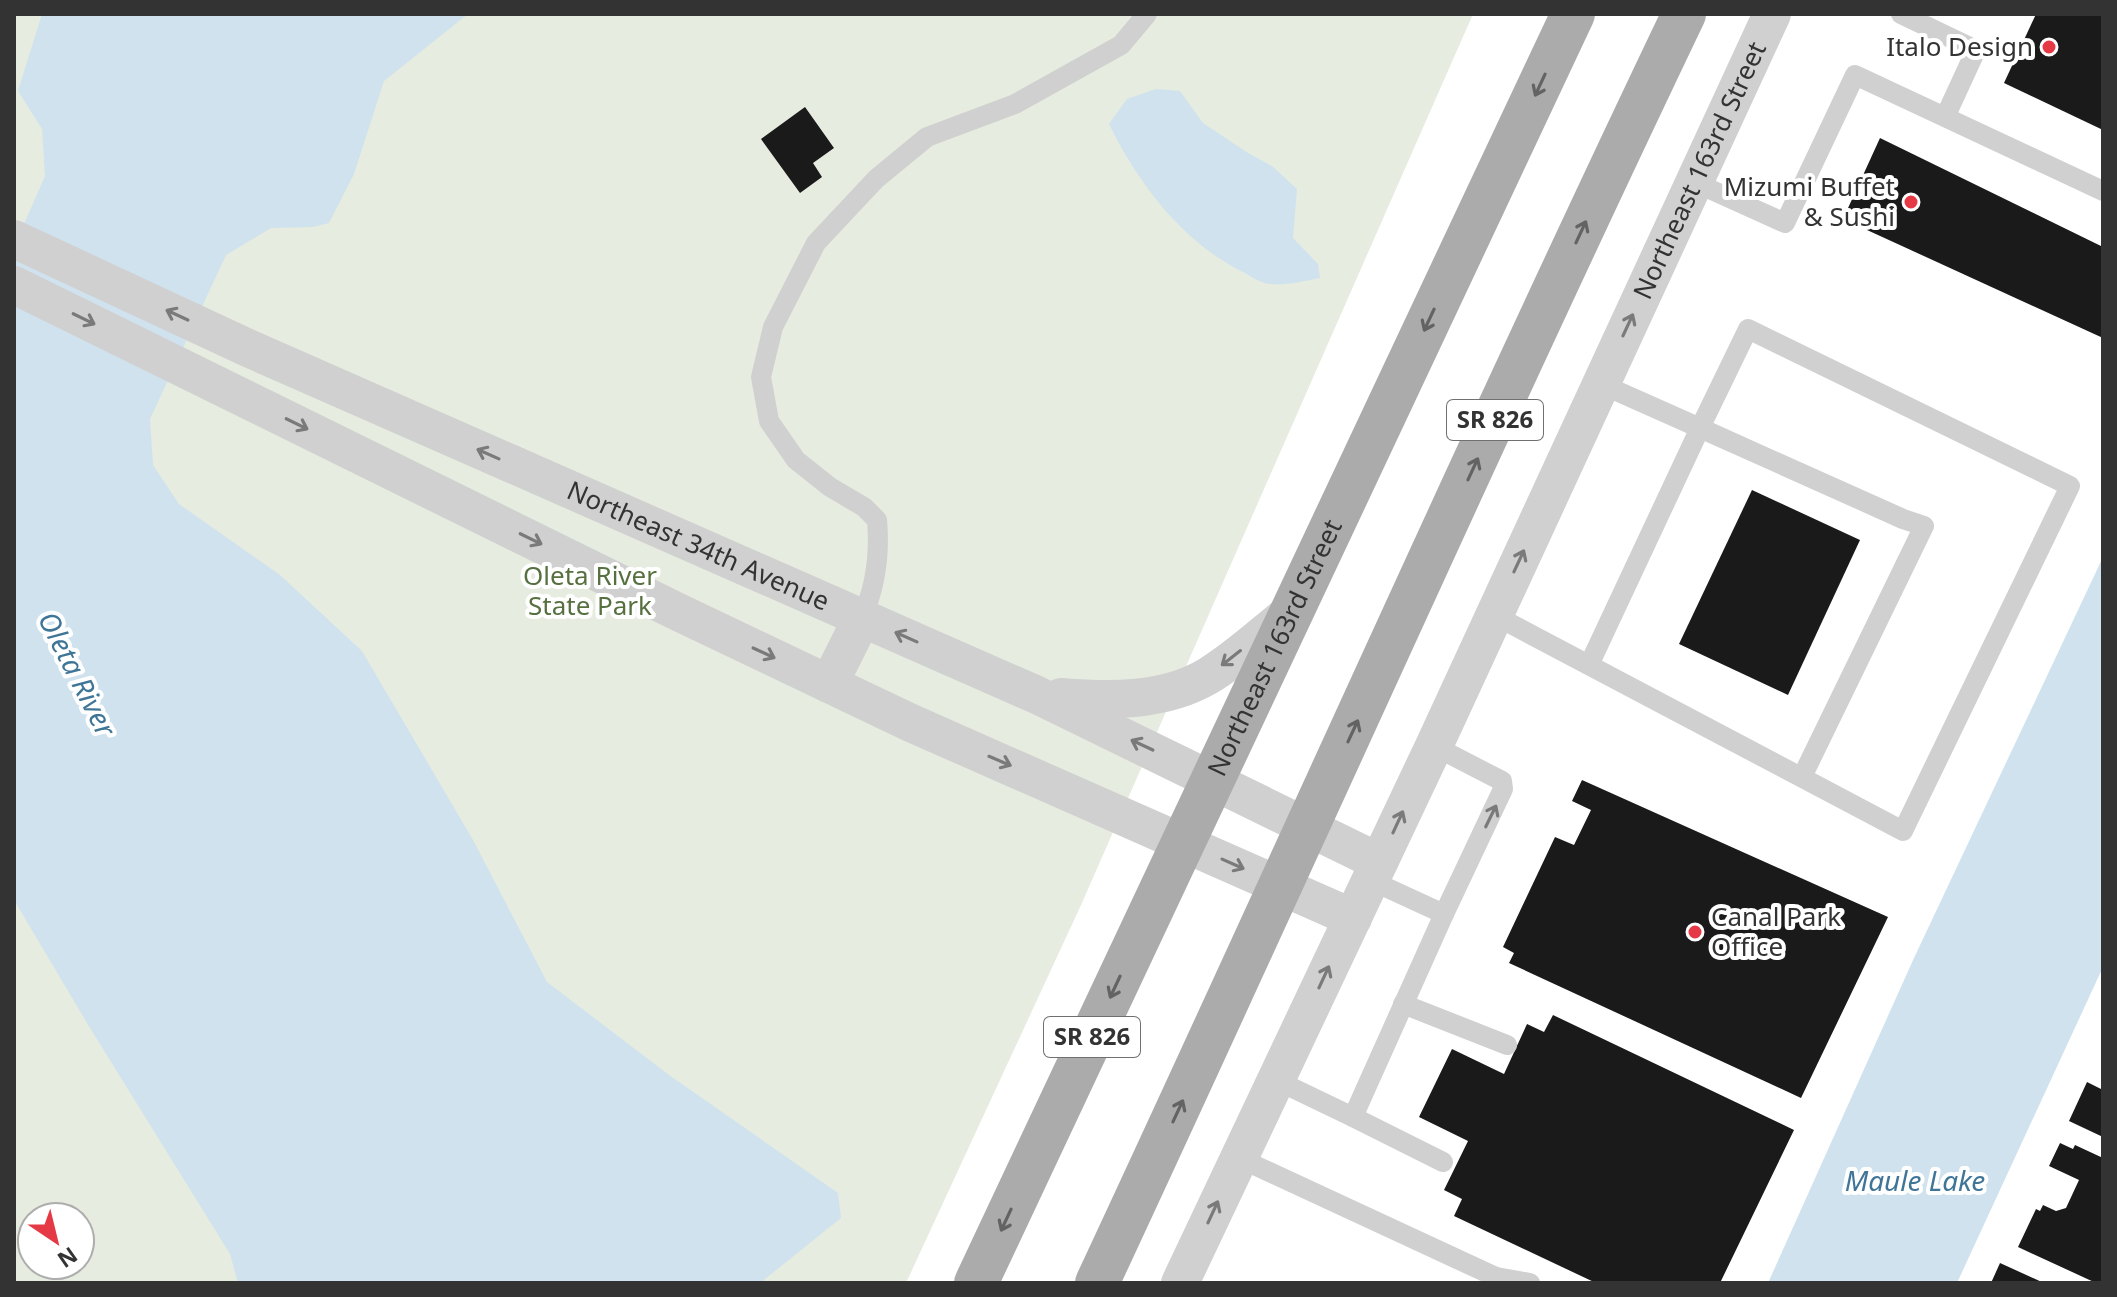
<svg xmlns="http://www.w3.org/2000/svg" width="2117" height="1297" viewBox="0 0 2117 1297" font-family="'Noto Sans',sans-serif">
<rect width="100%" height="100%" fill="#fff"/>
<path fill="#e6ecdf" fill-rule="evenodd" d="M14 14H1473L1081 905 906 1283H14ZM32 1217H80V1265H32Z"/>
<g fill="#cfe2ee">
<path d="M42 14H468L384 81 354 174 329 223 313 227 271 228 226 255 150 419 153 465 179 504 280 575 362 651 473 840 547 982 669 1075 838 1193 841 1218 765 1279 763 1283H238L230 1254 90 1028 14 900V247L45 176 42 129 18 91Z"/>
<path d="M1156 89 1180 91 1203 123 1248 153 1272 166 1297 189 1293 238 1318 264 1320 278C1304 281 1281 287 1265 283 1257 281 1249 275 1243 272 1182 242 1138 183 1109 124L1127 99Z"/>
<path d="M2103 557V967L1957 1283H1768L1914 958Z"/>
</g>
<g fill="#1a1a1a">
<path d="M2036 14H2103V130L2004 83Z"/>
<path d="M805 107 834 148 813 163 822 177 800 193 761 139Z"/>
<path d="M1880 138 2103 247V338L1843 219Z"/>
<path d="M1752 490 1860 540 1788 695 1679 644Z"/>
<path d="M1582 780 1888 917 1801 1098 1509 963 1514 953 1503 947 1555 837 1574 845 1591 810 1572 801Z"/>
<path d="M1553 1015 1794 1130 1720 1283H1596L1454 1216 1462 1199 1444 1190 1468 1141 1419 1117 1452 1049 1504 1074 1527 1024 1544 1032Z"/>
<path d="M2087 1082 2103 1090V1137L2069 1121Z"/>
<path d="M2060 1143 2073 1149 2075 1145 2103 1158V1283H2096L2018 1247 2036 1209 2040 1211 2043 1205 2056 1211 2066 1208 2079 1180 2049 1166Z"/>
<path d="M2000 1263 2044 1283H1991Z"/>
</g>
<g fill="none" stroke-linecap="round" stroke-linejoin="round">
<g stroke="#d0d0d0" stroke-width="20">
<path d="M1901 14 1976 50 1946 115"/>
<path d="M1694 182 1785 223 1855 75 2103 191"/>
<path d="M1494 615 1903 831 2070 486 1748 329 1700 428 1601 384"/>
<path d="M862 618C876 586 880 554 877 520L864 507 830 487 796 460 769 421 761 377 773 327 816 243 876 179 927 137 1015 104 1121 45 1147 14"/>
<path d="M1589 665 1700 428 1903 519 1924 526 1802 777"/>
<path d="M1370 880 1444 914 1503 789 1502 781 1434 746"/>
<path d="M1403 1004 1507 1045"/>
<path d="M1276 1080 1353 1117 1444 914"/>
<path d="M1353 1117 1443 1162"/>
<path d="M1239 1158 1496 1277 1493 1283"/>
<path d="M1496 1277 1530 1283"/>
</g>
<g stroke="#d0d0d0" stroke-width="38">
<path id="s1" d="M14 239 248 348 1037 695 1379 862"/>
<path d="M14 285 676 611 911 723 1353 918"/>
<path d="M829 684 862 618"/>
<path d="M1061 697C1110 701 1164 702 1208 676 1238 658 1265 632 1292 611"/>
<path id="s2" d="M1180 1283 1434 746 1772 14"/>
</g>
<g stroke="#ababab" stroke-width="44">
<path id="s3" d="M976 1283 1573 14"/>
<path d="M1097 1283C1294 861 1483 434 1684 14"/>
</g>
</g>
<defs><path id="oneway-shaft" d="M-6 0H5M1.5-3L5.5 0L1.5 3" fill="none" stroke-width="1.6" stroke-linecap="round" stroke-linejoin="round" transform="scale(2)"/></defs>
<g stroke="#636363">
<use href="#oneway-shaft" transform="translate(1540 85) rotate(115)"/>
<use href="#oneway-shaft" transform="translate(1581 232) rotate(-65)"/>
<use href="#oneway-shaft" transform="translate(1429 320) rotate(115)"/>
<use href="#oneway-shaft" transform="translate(1473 469) rotate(-65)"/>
<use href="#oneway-shaft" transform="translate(1353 731) rotate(-65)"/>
<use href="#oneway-shaft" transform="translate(1115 987) rotate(115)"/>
<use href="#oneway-shaft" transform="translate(1178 1111) rotate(-65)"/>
<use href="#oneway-shaft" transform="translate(1006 1220) rotate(115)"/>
</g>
<g stroke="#7a7a7a">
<use href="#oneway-shaft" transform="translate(177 315) rotate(-155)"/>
<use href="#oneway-shaft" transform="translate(84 319) rotate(26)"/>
<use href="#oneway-shaft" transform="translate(1628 325) rotate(-65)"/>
<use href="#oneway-shaft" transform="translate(297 424) rotate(26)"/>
<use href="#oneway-shaft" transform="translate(488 454) rotate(-156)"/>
<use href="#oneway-shaft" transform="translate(531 539) rotate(26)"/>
<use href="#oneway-shaft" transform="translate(1519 561) rotate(-65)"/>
<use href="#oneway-shaft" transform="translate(906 637) rotate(-156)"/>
<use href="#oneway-shaft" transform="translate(764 653) rotate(25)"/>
<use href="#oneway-shaft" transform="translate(1231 658) rotate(142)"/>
<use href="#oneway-shaft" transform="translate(1142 745) rotate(-155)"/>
<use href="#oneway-shaft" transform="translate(1000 761) rotate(23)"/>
<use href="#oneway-shaft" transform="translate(1491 816) rotate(-64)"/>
<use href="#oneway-shaft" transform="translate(1398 822) rotate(-65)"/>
<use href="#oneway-shaft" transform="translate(1233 864) rotate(24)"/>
<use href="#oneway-shaft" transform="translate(1324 977) rotate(-65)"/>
<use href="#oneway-shaft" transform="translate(1213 1212) rotate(-65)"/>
</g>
<g fill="#e63946" stroke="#fff" stroke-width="3">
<circle cx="2049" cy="47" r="8"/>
<circle cx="1911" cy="202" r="8"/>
<circle cx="1695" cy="932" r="8"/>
</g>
<g text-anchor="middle" stroke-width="8" stroke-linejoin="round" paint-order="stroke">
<g fill="#fff" stroke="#707070" stroke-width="2">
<rect x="1447" y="400" width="96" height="40" rx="6"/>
<rect x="1044" y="1017" width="96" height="40" rx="6"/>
</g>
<g font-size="24" font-weight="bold" fill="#333">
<text x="1495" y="428">SR 826</text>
<text x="1092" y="1045">SR 826</text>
</g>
<g font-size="26" fill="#333" stroke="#fff" text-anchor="end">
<text x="2033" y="56">Italo Design</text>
<text x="1895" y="196">Mizumi Buffet<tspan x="1895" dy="30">&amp; Sushi</tspan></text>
<text x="1711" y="926" text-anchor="start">Canal Park<tspan x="1711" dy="30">Office</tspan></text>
</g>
<g font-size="26" fill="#333" stroke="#fff">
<text dy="9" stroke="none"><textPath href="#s2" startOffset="1228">Northeast 163rd Street</textPath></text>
<text dy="9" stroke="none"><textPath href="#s1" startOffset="750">Northeast 34th Avenue</textPath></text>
<text dy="9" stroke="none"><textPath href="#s3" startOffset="702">Northeast 163rd Street</textPath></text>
</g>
<g font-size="26" fill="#56703f" stroke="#fff">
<text x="590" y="585">Oleta River<tspan x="590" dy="30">State Park</tspan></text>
</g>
<g font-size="28" font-style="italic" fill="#3f7597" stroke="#fff">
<text transform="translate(77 674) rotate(63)" y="10">Oleta River</text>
<text x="1915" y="1191">Maule Lake</text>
</g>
</g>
<rect width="2117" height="1297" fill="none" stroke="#333333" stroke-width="32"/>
<g transform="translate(56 1241) rotate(145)"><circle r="38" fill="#ffffff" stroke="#adadad" stroke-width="2"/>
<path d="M0-6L14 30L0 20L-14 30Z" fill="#e63946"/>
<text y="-12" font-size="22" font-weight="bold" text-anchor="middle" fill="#333333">N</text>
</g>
</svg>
